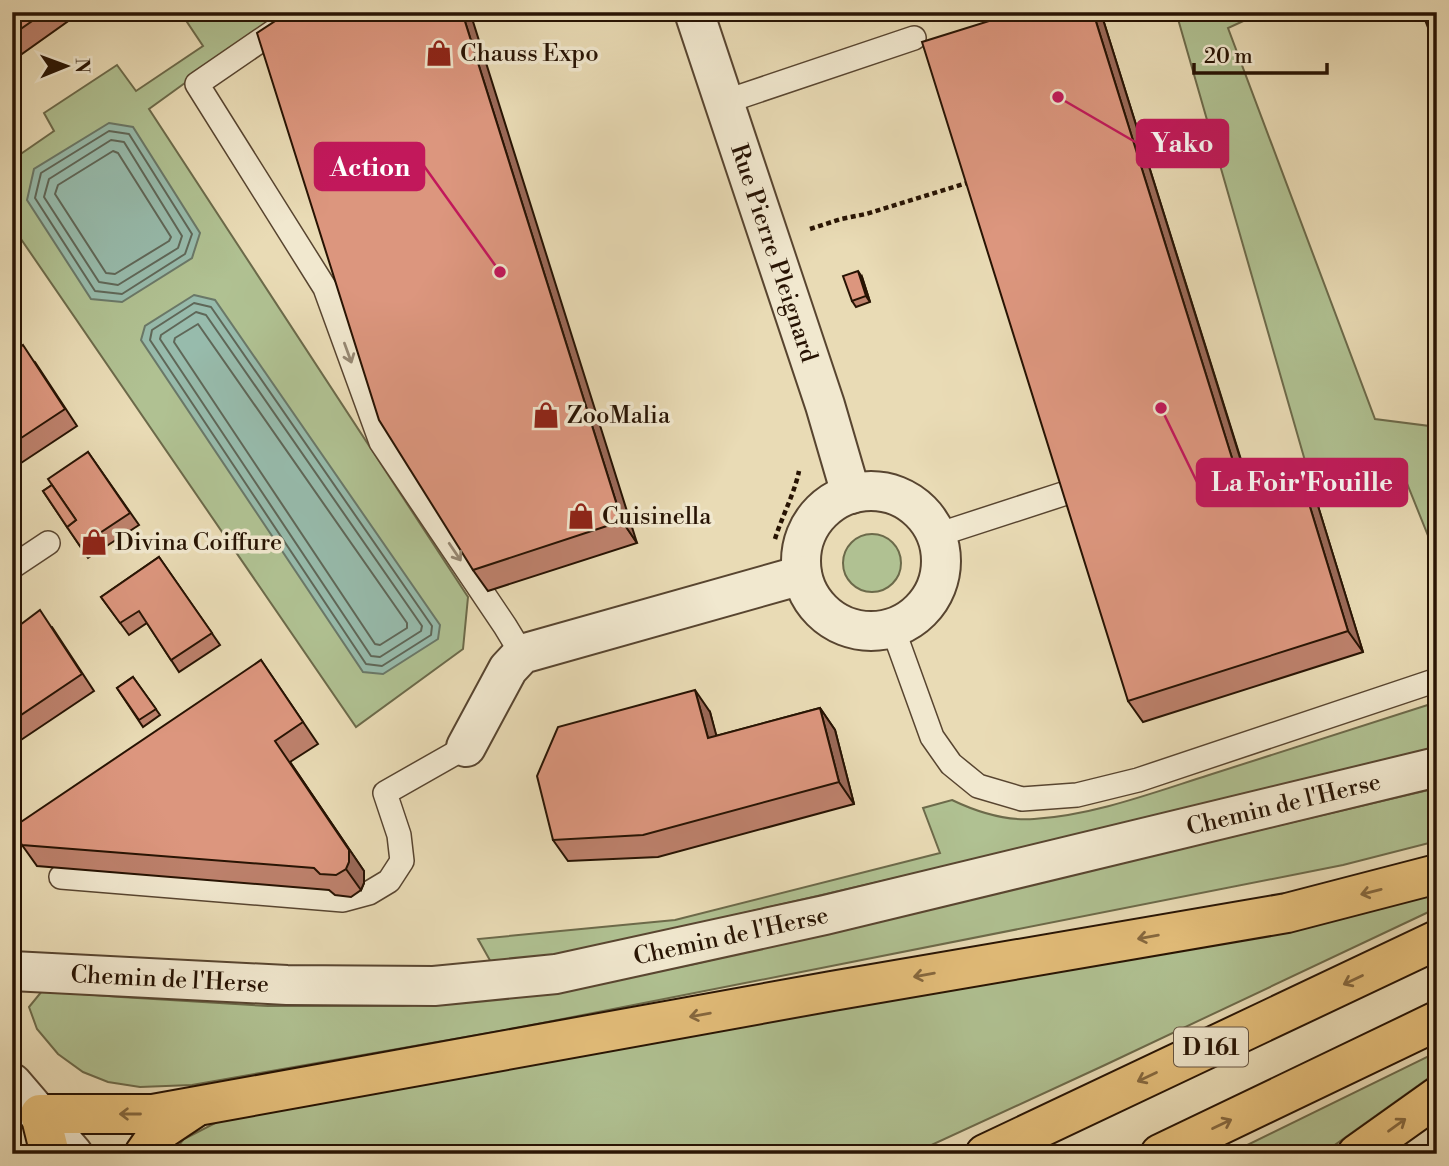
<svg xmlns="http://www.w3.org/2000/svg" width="1449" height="1166" viewBox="0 0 1449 1166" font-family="'Libre Bodoni',serif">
<rect width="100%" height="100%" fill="#e9dbb5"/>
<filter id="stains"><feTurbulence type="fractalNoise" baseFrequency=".00286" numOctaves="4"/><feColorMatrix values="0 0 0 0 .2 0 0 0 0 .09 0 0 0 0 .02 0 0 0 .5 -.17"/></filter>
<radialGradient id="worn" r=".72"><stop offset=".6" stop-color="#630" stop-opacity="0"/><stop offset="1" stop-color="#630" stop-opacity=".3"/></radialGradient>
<g fill="#b0c192" stroke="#6c6a4a" stroke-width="2">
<path d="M202 12H277L279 15 149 109 468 597 463 649 356 727 12 226V160L54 131 44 113 117 65 136 91 203 46 187 22Z"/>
<path d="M1176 12H1263L1228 28 1375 419 1437 427V558L1404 476 1318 506Z"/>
<circle cx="872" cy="563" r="29"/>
<path d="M1437 702V747L943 867 571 953 492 964 478 939 675 920 940 853 923 808 952 800C977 812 1006 821 1034 819 1094 815 1152 793 1209 775 1285 750 1361 726 1437 702Z"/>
<path d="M1437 788V841L1343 865 517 1028 192 1085 140 1087 108 1082 83 1072 58 1054 37 1029 29 1007 42 991 121 997 268 1006H403L542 994 694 964Z"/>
<path d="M1437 885V908L1105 1065 912 1154H172L184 1139 221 1120Z"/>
<path d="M1437 1052V1072L1322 1154H1229Z"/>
</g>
<g fill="#97bbac" stroke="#6a7868" stroke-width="2">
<path d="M109 123 133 127 200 233 192 258 122 302 91 299 27 200 34 169Z"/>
<path d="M194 295 215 300 440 625 438 639 383 674 363 672 141 340 145 326Z"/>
</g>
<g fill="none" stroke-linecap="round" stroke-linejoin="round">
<g stroke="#5f6758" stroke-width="2">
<path d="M109 131 129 134 192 234 185 254 122 294 95 291 35 198 41 173Z"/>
<path d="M111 140 124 142 182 236 178 248 118 285 99 282 44 197 49 179Z"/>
<path d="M113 151 118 153 171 237 169 241 115 274 106 273 55 194 58 185Z"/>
<path d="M194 303 211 307 432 626 431 635 382 666 366 664 150 340 152 330Z"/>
<path d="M196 312 206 315 422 626 421 631 380 657 371 656 160 339 161 335Z"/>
<path d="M198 324 407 623V628L380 645 375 644 174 342 175 338Z"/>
</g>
<defs>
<g id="service">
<path d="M302 12 197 84 325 288 381 442 505 626 522 654"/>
<path d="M724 102 914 38"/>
<path d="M937 535 1063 494"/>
<path d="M12 567 48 543"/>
<path d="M893 629 932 737 951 764 978 786 1022 799 1077 795 1138 780 1437 680"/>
<path d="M61 877 343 900 369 893 389 881 402 861 399 835 385 793 466 747"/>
</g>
<g id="minor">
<path id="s1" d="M694 12 825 405 851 494"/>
<circle cx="871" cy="561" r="70"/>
<path d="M466 747 508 669 522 654 802 575"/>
<path id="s2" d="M12 971 287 985 434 986 556 974 825 915 1437 767"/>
</g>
<path id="tertiary" d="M12 1083 73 1154"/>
<g id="primary">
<path d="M50 1154 40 1114H153L832 991 1287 913 1437 874"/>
<path d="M144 1154 160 1131 193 1109"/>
<path d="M985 1154 1437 940"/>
<path d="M1160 1154 1437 1021"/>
<path d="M1357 1154 1437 1097"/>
</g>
</defs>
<use href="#service" stroke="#584530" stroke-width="26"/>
<use href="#minor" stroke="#584530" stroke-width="42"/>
<use href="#tertiary" stroke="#584530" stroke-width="42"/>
<use href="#primary" stroke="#271303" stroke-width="42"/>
<g stroke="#271303" stroke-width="4.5" stroke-dasharray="5 3.5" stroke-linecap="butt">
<path d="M810 229 841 219 866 214 970 182"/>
<path d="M775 539C782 516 794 495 799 471"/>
</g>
<use href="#service" stroke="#f1e8cf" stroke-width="23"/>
<use href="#minor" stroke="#f1e8cf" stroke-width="38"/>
<use href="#tertiary" stroke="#f1e8cf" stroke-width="38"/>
<use href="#primary" stroke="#e4be7a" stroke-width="38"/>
</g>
<g fill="#bd816c" stroke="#271303" stroke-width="2">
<path d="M12 12H81L12 61Z"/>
<path d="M289 12 637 543 488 591 473 570Z"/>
<path d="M1101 13 1254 501 1318 506 1363 652 1143 722 1128 701Z"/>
<path d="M862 277 870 302 856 307 852 301Z"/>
<path d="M12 353 35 362 77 426 12 469Z"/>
<path d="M88 452 139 525 88 558 43 491 52 485Z"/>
<path d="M159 557 220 645 179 672 147 623 129 635 101 597Z"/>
<path d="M52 627 94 691 12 746V631Z"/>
<path d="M261 660 318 744 290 762 364 871V883L361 890 351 897 335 895 329 890 37 866 22 845Z"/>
<path d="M133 677 160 715 143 727 117 688Z"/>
<path d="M820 708 835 730 854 804 658 857 568 861 553 840 710 712 716 736Z"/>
</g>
<g fill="#9a6958" stroke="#271303" stroke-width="2">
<path d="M462 12H470L637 543 622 521Z"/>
<path d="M1093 12 1101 13 1261 525 1246 503Z"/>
<path d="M858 271 862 277 870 302 866 296Z"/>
<path d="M1303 484 1318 506 1363 652 1348 631Z"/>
<path d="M695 690 710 712 723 760 708 738Z"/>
<path d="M820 708 835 730 854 804 839 782Z"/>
<path d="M290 762 364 871V883L361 890 346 869Z"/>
</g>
<g fill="#dc967e" stroke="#271303" stroke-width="2">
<path d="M12 12H45L12 35Z"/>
<path d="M289 12H462L622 521 473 570 379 420 257 33Z"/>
<path d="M1018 12H1093L1246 503 1303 484 1348 631 1128 701 922 42Z"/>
<path d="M1422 12H1437V51Z"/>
<path d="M858 271 866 296 852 301 843 276Z"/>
<path d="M23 345 65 409 12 444V353Z"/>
<path d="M88 452 130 513 80 546 67 527 76 520 48 479Z"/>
<path d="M52 485 76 520 67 527 43 491Z"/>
<path d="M159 557 212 633 171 660 139 611 120 623 101 597Z"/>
<path d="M40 610 82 674 12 721V631Z"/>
<path d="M261 660 303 722 275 741 349 850V862L346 869 336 875 320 874 314 868 22 845 12 828Z"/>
<path d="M133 677 156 709 139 720 117 688Z"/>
<path d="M695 690 708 738 820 708 839 782 643 835 553 840 537 776 558 727Z"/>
</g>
<defs><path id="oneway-shaft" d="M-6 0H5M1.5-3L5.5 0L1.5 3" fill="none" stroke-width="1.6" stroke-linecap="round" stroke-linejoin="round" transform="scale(1.75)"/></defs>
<g stroke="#968873">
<use href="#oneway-shaft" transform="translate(348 353) rotate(70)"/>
<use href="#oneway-shaft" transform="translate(455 552) rotate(56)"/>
</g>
<g stroke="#86683e">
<use href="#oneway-shaft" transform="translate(1371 892) rotate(166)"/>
<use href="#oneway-shaft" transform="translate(1148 937) rotate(170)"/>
<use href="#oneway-shaft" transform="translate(924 975) rotate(170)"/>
<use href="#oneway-shaft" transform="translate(1353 980) rotate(155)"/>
<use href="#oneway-shaft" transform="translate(700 1015) rotate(170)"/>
<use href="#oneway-shaft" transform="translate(1147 1077) rotate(155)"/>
<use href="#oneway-shaft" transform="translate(130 1114) rotate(180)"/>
<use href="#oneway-shaft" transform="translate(1222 1124) rotate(-26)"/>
<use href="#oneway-shaft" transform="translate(1397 1125) rotate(-36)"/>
</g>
<defs>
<symbol id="shop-bare" viewBox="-9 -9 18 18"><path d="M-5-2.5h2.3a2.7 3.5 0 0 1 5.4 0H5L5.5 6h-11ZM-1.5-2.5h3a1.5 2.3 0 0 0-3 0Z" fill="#8f2418" stroke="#f1e8cf" stroke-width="2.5" paint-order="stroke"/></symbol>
</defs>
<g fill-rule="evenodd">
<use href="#shop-bare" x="420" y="34" width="38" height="38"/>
<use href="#shop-bare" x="527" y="396" width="38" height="38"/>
<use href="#shop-bare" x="562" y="497" width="38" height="38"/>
<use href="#shop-bare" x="75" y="523" width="38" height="38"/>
</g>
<g text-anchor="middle" stroke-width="7" stroke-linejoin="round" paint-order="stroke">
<rect fill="#f1e8cf" stroke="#645340" stroke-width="2" x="1174" y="1027.5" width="74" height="39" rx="5"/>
<g font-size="23" font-weight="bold" fill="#271303">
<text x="1211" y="1055">D 161</text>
</g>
<g font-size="24" fill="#271303" stroke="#f1e8cf" text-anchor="start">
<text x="460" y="61">Chauss Expo</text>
<text x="567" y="423">ZooMalia</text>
<text x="602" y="524">Cuisinella</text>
<text x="115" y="550">Divina Coiffure</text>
</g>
<g font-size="24" fill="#271303" stroke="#f1e8cf">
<text dy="8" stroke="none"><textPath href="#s1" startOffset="254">Rue Pierre Pleignard</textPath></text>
<text dy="8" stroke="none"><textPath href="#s2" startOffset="1292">Chemin de l'Herse</textPath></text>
<text dy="8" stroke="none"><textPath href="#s2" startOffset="724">Chemin de l'Herse</textPath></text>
<text dy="8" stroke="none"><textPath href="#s2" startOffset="158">Chemin de l'Herse</textPath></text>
</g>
</g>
<path fill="none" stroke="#c2185b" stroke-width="2.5" d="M1058 97L1137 143M500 272L424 166M1161 408L1197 482"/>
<g fill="#c2185b" stroke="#f1e8cf" stroke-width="2.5">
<circle cx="1058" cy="97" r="7"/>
<circle cx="500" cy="272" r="7"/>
<circle cx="1161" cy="408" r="7"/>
</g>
<g fill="#c2185b" stroke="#c2185b" stroke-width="2.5">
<rect x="1137" y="120" width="91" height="47" rx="7"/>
<rect x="315" y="143" width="109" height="47" rx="7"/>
<rect x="1197" y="459" width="210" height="47" rx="7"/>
</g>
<g font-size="26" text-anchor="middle" font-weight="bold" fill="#fff">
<text x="1182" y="152">Yako</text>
<text x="370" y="176">Action</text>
<text x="1302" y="491">La Foir'Fouille</text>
</g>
<rect width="1449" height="1166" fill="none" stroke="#e9dbb5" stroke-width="42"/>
<rect x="14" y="14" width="1421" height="1138" fill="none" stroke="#271303" stroke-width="3.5"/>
<rect x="21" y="21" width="1407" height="1124" fill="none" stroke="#271303" stroke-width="2"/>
<g transform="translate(66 66) rotate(89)" stroke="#f1e8cf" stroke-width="5" paint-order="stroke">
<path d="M0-5L12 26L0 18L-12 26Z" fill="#271303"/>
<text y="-10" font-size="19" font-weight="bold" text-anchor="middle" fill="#271303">N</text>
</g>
<path d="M1194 63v10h133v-10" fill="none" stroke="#271303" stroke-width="3.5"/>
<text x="1204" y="63" font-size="21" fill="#271303" stroke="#f1e8cf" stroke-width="5" paint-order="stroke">20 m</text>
<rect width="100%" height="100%" filter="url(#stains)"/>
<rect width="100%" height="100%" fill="url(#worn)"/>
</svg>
